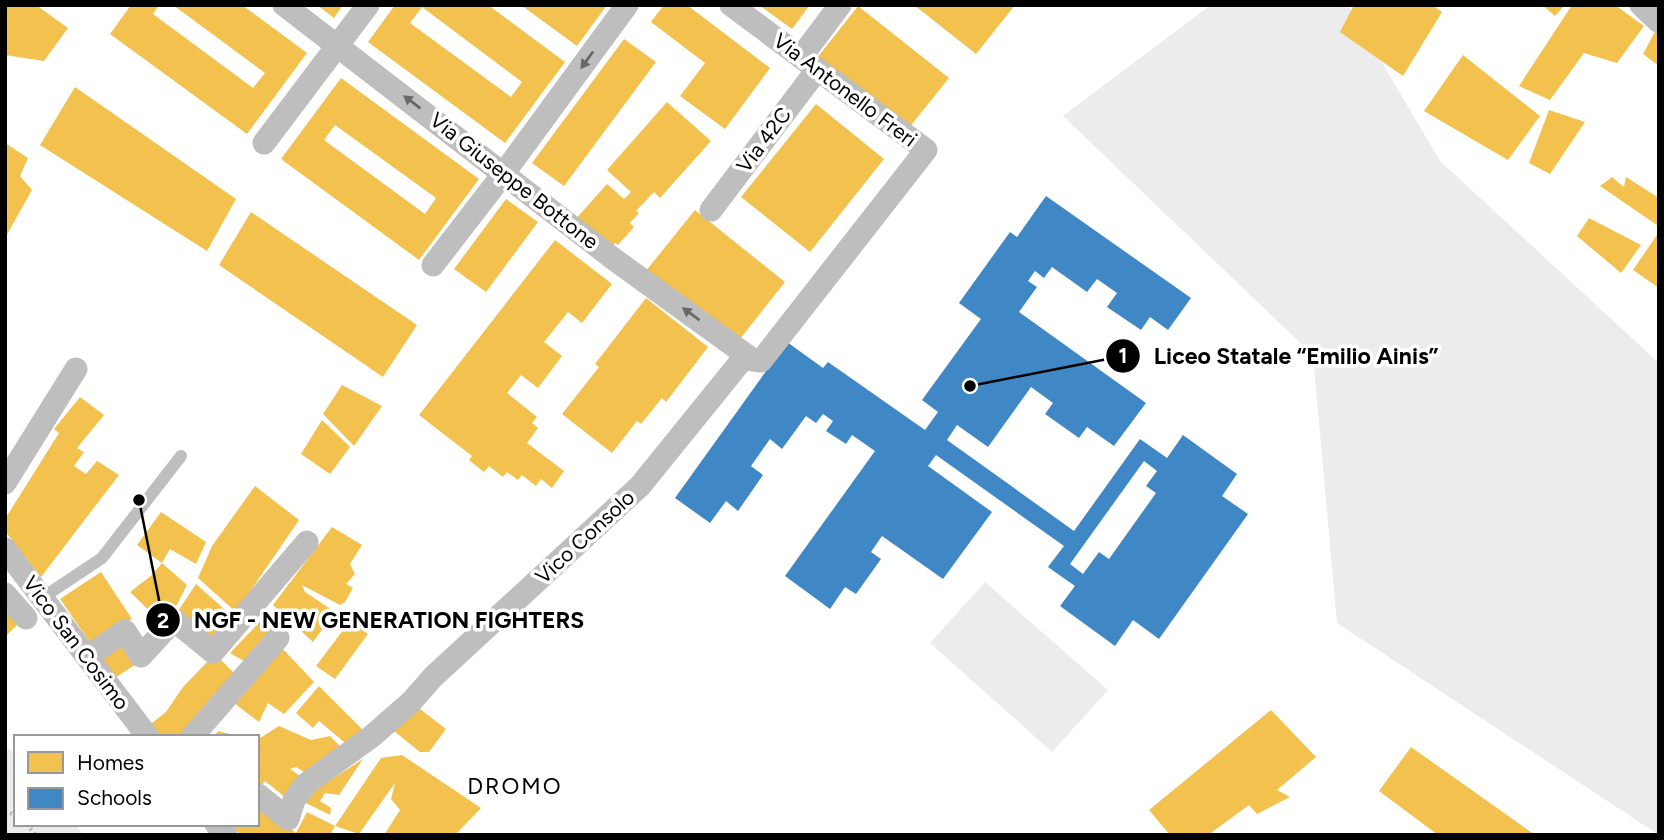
<svg xmlns="http://www.w3.org/2000/svg" width="1664" height="840" viewBox="0 0 1664 840" font-family="Figtree,sans-serif">
<rect width="100%" height="100%" fill="#fff"/>
<g fill="#ececec">
<path d="M1211 5H1348L1440 161 1659 363V835L1337 623 1313 355 1063 116Z"/>
<path d="M985 582 1108 690 1052 752 930 643Z"/>
<path d="M9 748 16 756V824H75L84 835H5V750Z"/>
</g>
<g fill="#f2c14e" fill-rule="evenodd">
<path d="M5 5H36L68 28 44 61 5 55Z"/>
<path d="M131 5H159L153 14 253 88 265 73 173 5H242L307 53 247 134 110 34Z"/>
<path d="M317 5H343L334 18Z"/>
<path d="M395 5H488L565 62 505 143 368 42ZM422 7 522 82 511 97 410 23Z"/>
<path d="M521 5H607L577 46Z"/>
<path d="M664 5H687L770 68 725 129 680 96 705 63 651 22Z"/>
<path d="M759 5H810L792 29Z"/>
<path d="M914 5H1015L976 54Z"/>
<path d="M1354 5H1432L1442 12 1403 76 1340 32Z"/>
<path d="M1542 5H1565L1555 16Z"/>
<path d="M1572 5H1615L1644 26 1617 63 1584 53 1550 100 1519 86Z"/>
<path d="M858 6 949 78 908 129 817 58Z"/>
<path d="M1657 28 1659 29V66L1643 54Z"/>
<path d="M624 39 656 62 564 186 532 163Z"/>
<path d="M1463 55 1540 116 1508 160 1424 111Z"/>
<path d="M341 78 479 179 419 260 281 159ZM335 125 436 198 425 214 324 140Z"/>
<path d="M75 87 236 199 207 251 40 145Z"/>
<path d="M667 102 711 141 660 198 654 192 636 211 639 213 630 223 634 227 618 245 615 243 608 251 574 221 607 184 624 199 631 192 607 170Z"/>
<path d="M816 104 884 159 810 252 741 197Z"/>
<path d="M1549 110 1585 122 1550 174 1529 163Z"/>
<path d="M5 143 28 158 20 176 32 190 5 238Z"/>
<path d="M1612 177 1624 187 1626 177 1659 198V223L1657 225 1600 186Z"/>
<path d="M506 199 538 222 486 292 454 269Z"/>
<path d="M695 210 785 282 736 344 645 272Z"/>
<path d="M251 212 417 325 383 377 219 265Z"/>
<path d="M1589 218 1641 245 1621 273 1577 236Z"/>
<path d="M1659 232V288L1633 270Z"/>
<path d="M555 240 612 284 582 323 568 312 544 342 562 356 538 388 521 375 507 393 537 417 532 423 538 428 527 443 564 471 552 488 541 479 536 486 522 475 518 480 507 472 503 477 489 466 484 472 469 460 472 456 419 415Z"/>
<path d="M646 298 708 347 666 402 662 398 641 424 637 421 612 453 562 414 599 367 595 364Z"/>
<path d="M342 385 382 406 354 446 323 414Z"/>
<path d="M80 397 104 415 77 448 84 452 74 466 86 474 97 461 119 475 41 577 5 531V519L59 433 54 429Z"/>
<path d="M322 420 350 447 330 474 301 454Z"/>
<path d="M255 486 299 520 236 612 198 578 212 546Z"/>
<path d="M161 512 206 542 196 564 170 549 162 563 137 545Z"/>
<path d="M332 527 362 545 350 564 355 574 346 584 353 588 345 602 340 605 302 585 305 592 335 612 313 642 273 605Z"/>
<path d="M162 563 187 585 173 612 160 621 130 592 152 575Z"/>
<path d="M101 572 132 619 92 645 60 599Z"/>
<path d="M196 584 233 617 213 641 176 614Z"/>
<path d="M5 605 20 622 5 637Z"/>
<path d="M269 612 285 626 246 662 230 653Z"/>
<path d="M350 621 368 634 335 679 316 666Z"/>
<path d="M122 640 138 663 113 679 98 657Z"/>
<path d="M281 647 314 682 284 714 268 703 259 722 234 703Z"/>
<path d="M215 654 240 679 192 737H155L147 727 166 712 183 687Z"/>
<path d="M319 686 369 736 349 746 319 721 313 728 296 713Z"/>
<path d="M411 702 446 729 429 752H420L389 727Z"/>
<path d="M1271 710 1316 757 1277 790 1290 797 1257 814 1249 805 1208 835H1170L1149 810Z"/>
<path d="M279 726 311 740 330 736 344 750 312 777 296 767 290 769 306 780 286 798 265 781 260 788 257 786V740Z"/>
<path d="M218 731 239 736V737H213Z"/>
<path d="M1411 747 1535 835H1438L1379 791Z"/>
<path d="M402 755 481 808 455 835H384L400 810 391 799 395 783 359 834 335 826 330 835H241L229 824H257V803L296 833 307 812 335 826 381 758Z"/>
<path d="M363 759 339 795 325 793 320 801 331 808 330 815 300 800Z"/>
</g>
<path fill="#3f88c5" fill-rule="evenodd" d="M1046 196 1191 298 1168 330 1150 317 1141 330 1107 307 1117 293 1097 279 1087 292 1052 267 1044 278 1035 271 1028 281 1037 287 1019 312 1146 403 1114 446 1087 427 1079 438 1045 414 1053 403 1031 387 988 447 957 425 947 440 1074 531 1140 439 1167 458 1183 435 1237 474 1222 496 1248 514 1159 639 1133 620 1115 646 1060 606 1075 586 1048 567 1064 546 936 455 928 466 992 512 943 579 882 536 871 552 881 559 856 594 845 587 830 609 785 576 875 451 852 435 846 444 826 431 833 421 823 414 816 423 806 416 782 449 770 439 751 466 763 475 738 511 726 501 710 523 675 498 787 342 823 368 828 362 925 430 938 412 922 400 981 319 959 303 1010 232 1017 237ZM1144 461 1157 471 1146 486 1156 493 1109 559 1099 552 1083 574 1070 564Z"/>
<g fill="none" stroke-linecap="round" stroke-linejoin="round">
<g stroke="#b9b9b9" stroke-width="4.5" stroke-dasharray="2 3.5" stroke-linecap="butt">
<path d="M5 811 16 815"/>
<path d="M27 824 35 835"/>
</g>
<path stroke="#bebebe" stroke-width="12" d="M42 598 102 558 181 456"/>
<g stroke="#bebebe" stroke-width="23">
<path d="M284 5 615 260 753 360 761 361 926 150 731 5"/>
<path d="M1641 5 1659 22"/>
<path d="M801 57 840 5"/>
<path d="M264 143 368 5"/>
<path d="M711 210 817 70"/>
<path d="M433 265 504 173 627 5"/>
<path d="M5 483 76 369"/>
<path d="M5 549 148 737"/>
<path d="M5 594 26 618"/>
<path d="M87 657 125 631 141 656 174 620 213 652 307 542"/>
<path d="M192 737 278 638"/>
<path d="M257 794 288 819 294 800 306 784 371 737 411 702 433 677 640 486 746 355"/>
<path d="M216 824 226 835"/>
</g>
</g>
<defs><path id="oneway-solid" d="M-6-.8H1V-3.2L6.5 0L1 3.2V.8H-6Z" transform="scale(1.75)"/></defs>
<g fill="#686868">
<use href="#oneway-solid" transform="translate(587 60) rotate(126)"/>
<use href="#oneway-solid" transform="translate(412 102) rotate(-143)"/>
<use href="#oneway-solid" transform="translate(691 314) rotate(-144)"/>
</g>
<g text-anchor="middle" stroke-width="7" stroke-linejoin="round" paint-order="stroke">
<g font-size="21" fill="#000" stroke="#fff">
<text transform="translate(845 90) rotate(37)" y="7">Via Antonello Freri</text>
<text transform="translate(764 140) rotate(-53)" y="7">Via 42C</text>
<text transform="translate(514 181) rotate(38)" y="7">Via Giuseppe Bottone</text>
<text transform="translate(585 537) rotate(-43)" y="7">Vico Consolo</text>
<text transform="translate(76 643) rotate(53)" y="7">Vico San Cosimo</text>
</g>
<g font-size="23" letter-spacing="2" fill="#000" stroke="#fff">
<text x="515" y="794">DROMO</text>
</g>
</g>
<path fill="none" stroke="#000" stroke-width="2.5" d="M970 386L1123 356M139 500L163 620"/>
<g fill="#000" stroke="#fff" stroke-width="2.5">
<circle cx="970" cy="386" r="7"/>
<circle cx="139" cy="500" r="7"/>
<circle cx="1123" cy="356" r="18"/>
<circle cx="163" cy="620" r="18"/>
</g>
<g font-size="21" text-anchor="middle" font-weight="bold" fill="#fff">
<text x="1123" y="363">1</text>
<text x="163" y="628">2</text>
</g>
<g font-size="23" text-anchor="middle" font-weight="bold" fill="#000" stroke="#fff" stroke-width="7" stroke-linejoin="round" paint-order="stroke">
<text x="1296" y="364">Liceo Statale “Emilio Ainis”</text>
<text x="389" y="628">NGF - NEW GENERATION FIGHTERS</text>
</g>
<rect width="1664" height="840" fill="none" stroke="#000000" stroke-width="14"/>
<rect x="14" y="735" width="245" height="91" fill="#ffffff" stroke="#999999" stroke-width="2"/>
<rect x="28" y="752" width="35" height="21" fill="#f2c14e" stroke="#999999" stroke-width="2"/>
<text x="77" y="770" font-size="21" fill="#000000">Homes</text>
<rect x="28" y="788" width="35" height="21" fill="#3f88c5" stroke="#999999" stroke-width="2"/>
<text x="77" y="805" font-size="21" fill="#000000">Schools</text>
</svg>
